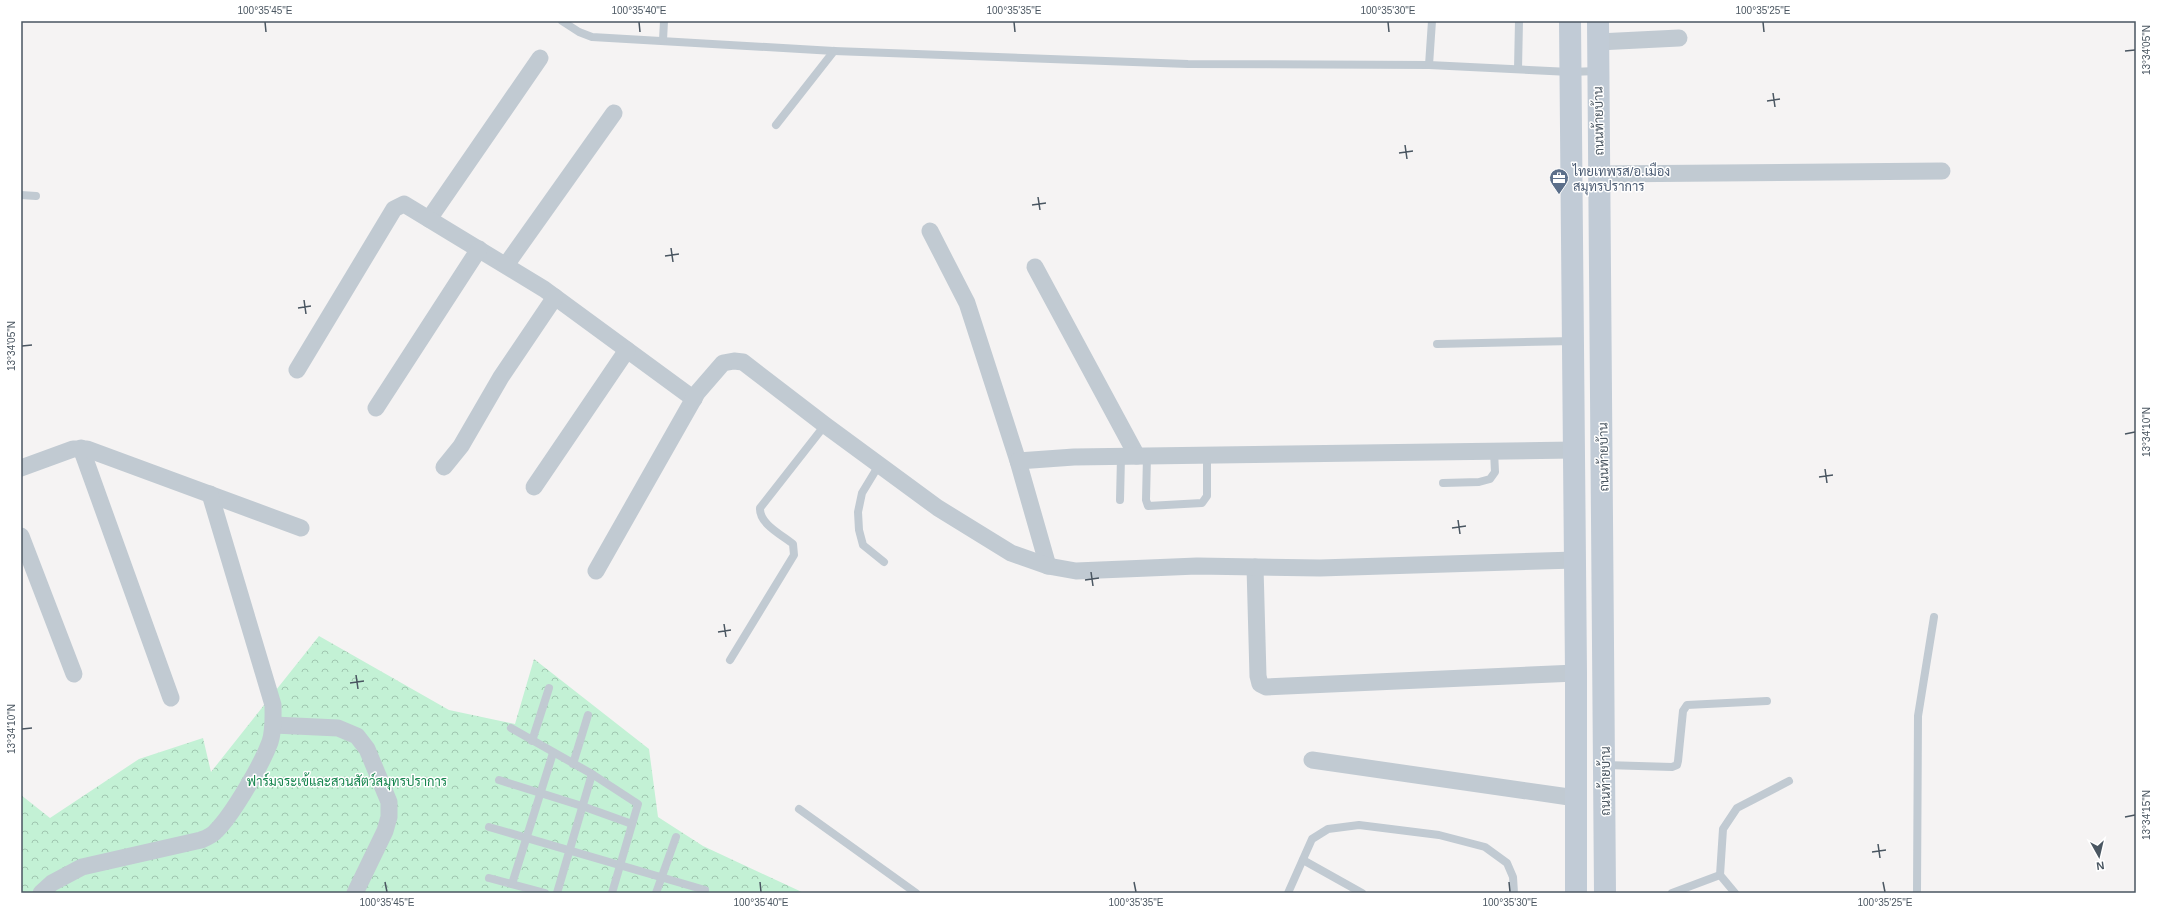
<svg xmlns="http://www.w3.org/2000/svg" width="2157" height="914" viewBox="0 0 2157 914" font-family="Helvetica,Sarabun,sans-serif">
<defs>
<pattern id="park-crowns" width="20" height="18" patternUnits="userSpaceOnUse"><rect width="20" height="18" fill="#c3f1d5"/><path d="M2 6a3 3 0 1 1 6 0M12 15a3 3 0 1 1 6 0" fill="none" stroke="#a0c6b0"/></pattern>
</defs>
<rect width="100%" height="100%" fill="#f5f3f3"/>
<path fill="url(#park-crowns)" d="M319 636 449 710 515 724 534 659 649 749 658 817 703 846 804 893H21V795L50 818 139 759 203 738 211 772Z"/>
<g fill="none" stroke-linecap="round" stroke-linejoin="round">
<g stroke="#c1cad2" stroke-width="8">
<path d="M562 21 579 32 592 37 834 51 1188 64 1429 65"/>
<path d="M1432 21 1429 65 1570 72 1597 71"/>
<path d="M663 40 664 21"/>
<path d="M1518 69 1519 21"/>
<path d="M776 125 834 51"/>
<path d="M21 195 36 196"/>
<path d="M1437 344 1573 341"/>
<path d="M1147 456 1146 500 1148 506 1202 503 1207 496V456"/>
<path d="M879 465 862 493 858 512 859 530 863 545 884 562"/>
<path d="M1443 483 1479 482 1490 479 1495 472 1494 451"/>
<path d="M1120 500 1121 457"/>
<path d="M730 660 794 555 793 544C782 535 759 524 760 508L825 425"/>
<path d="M511 728 592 774 638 804 612 893"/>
<path d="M532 741 549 688"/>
<path d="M573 764 588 715"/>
<path d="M1605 765 1672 767 1677 765 1678 761 1683 711 1687 705 1767 701"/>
<path d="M499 780 582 806 632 824"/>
<path d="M799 809 916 893"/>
<path d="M489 827 705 890"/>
<path d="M1303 860 1362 893"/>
<path d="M489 878 545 893"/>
<path d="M512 884 553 753"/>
<path d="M557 893 592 774"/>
<path d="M656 893 676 837"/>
<path d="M1288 893 1312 839 1328 829 1359 825 1439 835 1485 847 1507 863 1513 877 1514 893"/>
<path d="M1672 893 1720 875"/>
<path d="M1735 893 1720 875 1723 829 1737 808 1789 781"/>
<path d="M1917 893 1918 716 1934 617"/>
</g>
<g stroke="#c1cad2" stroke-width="17">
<path d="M1598 42 1679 38"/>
<path d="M1599 174 1942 171"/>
<path d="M429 219 540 58"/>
<path d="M930 231 967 303 1018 461 1048 566"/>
<path d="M506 265 614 113"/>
<path d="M1035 267 1137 456"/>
<path d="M297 370 394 209 404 204 544 289 694 399"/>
<path d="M376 408 479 249"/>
<path d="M81 448 171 698"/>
<path d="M1018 461 1074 457 1574 450"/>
<path d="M444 467 461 446 501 377 555 297"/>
<path d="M21 468 73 449H87L301 528"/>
<path d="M534 487 627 350"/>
<path d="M21 536 74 674"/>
<path d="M1255 567 1258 676 1260 684 1266 687 1576 673"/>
<path d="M596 571 697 393 723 363 734 361 743 362 825 425 938 508 1011 553 1048 566 1076 571 1197 566 1320 568 1575 560"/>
<path d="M274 725 338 728 357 736 367 749 389 802V817L385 831 355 893"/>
<path d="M1312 760 1576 798"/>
<path d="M41 893 52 883 82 867 201 840C206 838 213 835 216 831 233 814 262 764 270 742 274 730 273 718 273 705L210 494"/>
</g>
<g stroke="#c1cbd6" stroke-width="22">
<path d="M1570 21 1576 673V893"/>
<path d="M1598 21 1605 893"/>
</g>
</g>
<path fill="none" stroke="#4a5661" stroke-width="1.5" d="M265 22 266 32M639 22 640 32M1014 22 1015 32M1388 22 1389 32M1763 22 1764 32M2125 51 2135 50M1773 93 1775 107M1767 101 1780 99M1405 145 1407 159M1399 153 1413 151M1038 197 1040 210M1032 205 1046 203M671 248 673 262M665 256 679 254M304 300 306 314M298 308 311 306M22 346 32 345M2125 434 2135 432M1825 469 1827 483M1819 477 1833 475M1458 520 1460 534M1452 528 1466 526M1091 572 1093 586M1085 580 1099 578M724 624 726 637M718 632 731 630M356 675 358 689M350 683 364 681M22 729 32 728M2125 817 2135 815M1878 844 1880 858M1872 852 1886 850M385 882 387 892M760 882 761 892M1134 882 1136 892M1509 882 1510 892M1883 882 1885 892"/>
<defs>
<symbol id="office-pin" viewBox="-11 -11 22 30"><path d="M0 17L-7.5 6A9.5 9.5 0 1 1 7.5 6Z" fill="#5c6f8a" stroke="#fff"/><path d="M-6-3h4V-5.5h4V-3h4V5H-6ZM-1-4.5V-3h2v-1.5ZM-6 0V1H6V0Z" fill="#fff"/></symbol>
</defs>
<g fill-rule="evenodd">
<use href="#office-pin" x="1548" y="167" width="22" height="30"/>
</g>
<g text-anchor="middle" stroke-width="3" stroke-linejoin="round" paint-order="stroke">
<g font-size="13" fill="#4a5661" stroke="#fff">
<text transform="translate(1598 121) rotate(-91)" y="5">ถนนท้ายบ้าน</text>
<text transform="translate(1603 457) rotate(-91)" y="5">ถนนท้ายบ้าน</text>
<text transform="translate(1605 781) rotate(-90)" y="5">ถนนท้ายบ้าน</text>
</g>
<g font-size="13" fill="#4e5e75" stroke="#fff" text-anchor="start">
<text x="1573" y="176">ไทยเทพรส/อ.เมือง<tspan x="1573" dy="15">สมุทรปราการ</tspan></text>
</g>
<g font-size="13" fill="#17864f" stroke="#fff">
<text x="347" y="786">ฟาร์มจระเข้และสวนสัตว์สมุทรปราการ</text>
</g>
</g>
<rect width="2157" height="914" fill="none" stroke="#ffffff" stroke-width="44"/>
<g transform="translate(2099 856) rotate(172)" stroke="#ffffff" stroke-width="3" paint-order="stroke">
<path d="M0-3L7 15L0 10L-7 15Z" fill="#4a5661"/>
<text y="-6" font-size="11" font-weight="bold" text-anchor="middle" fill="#4a5661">N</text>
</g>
<rect x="22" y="22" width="2113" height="870" fill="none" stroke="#4a5661" stroke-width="1.5"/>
<g font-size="10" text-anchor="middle" fill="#4a5661">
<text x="265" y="14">100°35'45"E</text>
<text x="639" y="14">100°35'40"E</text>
<text x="1014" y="14">100°35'35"E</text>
<text x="1388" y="14">100°35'30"E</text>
<text x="1763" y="14">100°35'25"E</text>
<text transform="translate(2146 50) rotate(-90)" y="4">13°34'05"N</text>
<text transform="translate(11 346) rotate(-90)" y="4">13°34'05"N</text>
<text transform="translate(2146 432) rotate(-90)" y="4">13°34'10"N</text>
<text transform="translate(11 729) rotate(-90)" y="4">13°34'10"N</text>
<text transform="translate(2146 815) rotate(-90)" y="4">13°34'15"N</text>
<text x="387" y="906">100°35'45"E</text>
<text x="761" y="906">100°35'40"E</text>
<text x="1136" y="906">100°35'35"E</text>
<text x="1510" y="906">100°35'30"E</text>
<text x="1885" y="906">100°35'25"E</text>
</g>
</svg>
